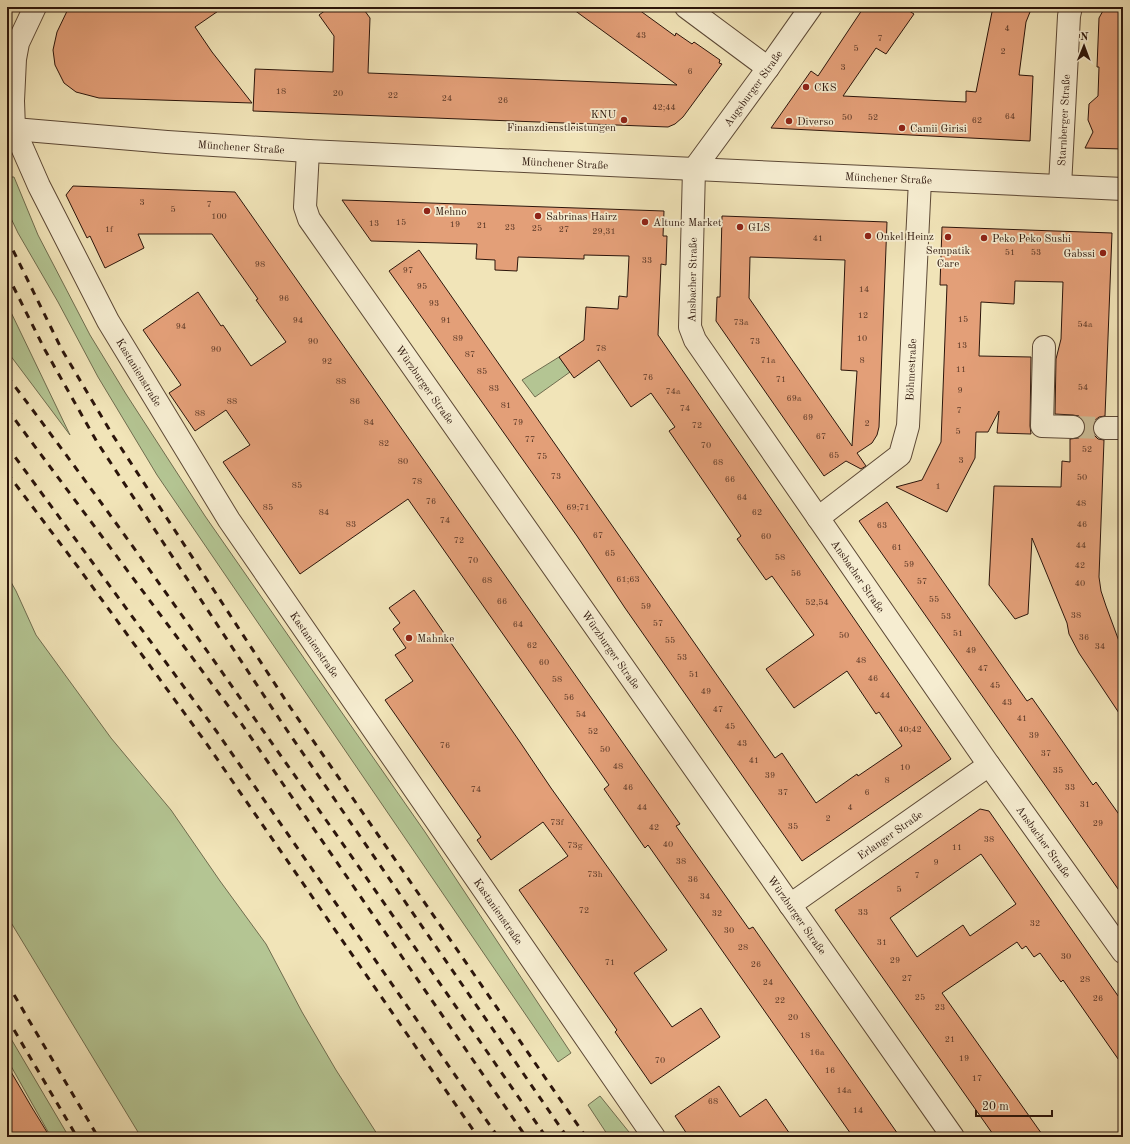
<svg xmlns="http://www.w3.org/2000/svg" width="1130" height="1144" viewBox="0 0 1130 1144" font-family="'Old Standard TT',serif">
<rect width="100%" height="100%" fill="#f1e4b8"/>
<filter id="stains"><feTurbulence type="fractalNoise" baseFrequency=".005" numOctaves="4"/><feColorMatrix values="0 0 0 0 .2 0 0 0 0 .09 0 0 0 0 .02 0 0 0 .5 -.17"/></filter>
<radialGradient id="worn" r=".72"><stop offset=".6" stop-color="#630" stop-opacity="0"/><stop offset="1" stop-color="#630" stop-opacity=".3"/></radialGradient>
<g fill="#b4c593" stroke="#706d4f">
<path d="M7 177H14L38 235 90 335 126 394 205 516 425 832 571 1053 558 1062 157 475 98 377 58 302 18 233 7 210Z"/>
<path d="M7 304 70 435 7 351Z"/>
<path d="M559 357 570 372 535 397 522 380Z"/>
<path d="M7 575 16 591 36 635 111 738 171 810 220 881 266 944 302 1012 336 1070 379 1137H141L7 916Z"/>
<path d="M7 1032 69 1137H51L7 1059Z"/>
<path d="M600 1096 633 1137H609L588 1105Z"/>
</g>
<g fill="#e39f78" stroke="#2c150b" fill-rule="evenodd">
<path d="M69 7H224L195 27 212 52 252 103 99 98 76 92 64 83 55 65 53 50 57 32Z"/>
<path d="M330 7H362L370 18 368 73 677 85 570 7H635L675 36 676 33 692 44 694 42 720 60 719 63 722 64 683 117 675 124 668 127 253 111 255 69 333 72 334 36 319 15Z"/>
<path d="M864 7H903L914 14 886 54 876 48 843 96 966 102V91L976 92 993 7H1032L1026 22 1019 75 1033 76 1030 141 771 128 811 71 818 76Z"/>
<path d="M1105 7H1123V149L1085 148 1093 132 1088 120 1089 104 1098 96 1099 67H1097L1099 18Z"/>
<path d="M73 186 235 192 666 804 680 824 676 826 688 843 749 929 753 927 900 1137H853L648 845 645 848 604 789 609 785 408 499 300 574 223 462 250 445 226 410 195 431 169 393 181 385 143 330 198 292 221 326 223 325 251 366 286 342 256 300 258 299 212 234H138L144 248 105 268 90 236 87 238 66 195Z"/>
<path d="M342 200 664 211 663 236H667L666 265 661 264 658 335 951 759 802 861 625 608 577 536 389 271 419 250 775 758 782 753 816 803 857 774 858 776 902 746 879 712 876 714 847 671 794 708 766 669 814 635 772 576 766 580 737 539 741 536 669 431 675 427 651 393 631 407 599 360 574 378 559 357 584 340 586 307 618 309 619 296 627 297 629 256 584 255V259L518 257 517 271 495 270V260L476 259 477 244 371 241Z"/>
<path d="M722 216 887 222 879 427 877 435 872 443 857 453 866 466 861 469 846 461 824 476 716 321 717 297H720ZM750 257 845 260 841 370 857 371 852 446 749 298Z"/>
<path d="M942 227 1112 233 1105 416 1099 417 1094 421 1093 428 1094 435 1098 439 1104 440 1099 577 1101 591 1106 606 1123 652V719L1079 653 1069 634 1067 623 1032 538 1028 614 1015 619 989 585 994 486 1061 487 1062 461 1070 462V439L1079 438 1084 433 1085 428 1084 421 1079 416 1073 415 1055 414 1056 359 1061 339 1063 282 1015 281 1014 304 981 302 979 356 1031 357 1030 426 1031 434 997 433 999 411 988 432H976L975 458 947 512 896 487 922 480 941 442 947 285H940Z"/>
<path d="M887 502 1027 701 1032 698 1093 785 1096 782 1123 820V896L859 521Z"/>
<path d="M414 590 520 742 551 788 667 950 634 973 672 1027 701 1008 720 1037 651 1084 615 1032 617 1030 519 890 568 856 543 822 491 860 477 840 481 837 385 700 413 681 395 655 406 648 393 629 400 623 389 608Z"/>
<path d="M980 809 989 811 1123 1003V1066L1063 980 1061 982 1040 953 1034 957 1026 946 1022 949 1017 942 942 993 1044 1137H995L835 910ZM981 854 1016 904 970 936 963 925 917 957 890 918Z"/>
<path d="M7 1065 31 1106 50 1137H7Z"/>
<path d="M719 1086 740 1117 766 1099 792 1137H689L675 1116Z"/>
</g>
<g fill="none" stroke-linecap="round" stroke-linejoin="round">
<path stroke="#cabb95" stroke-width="22" stroke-dasharray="22 11" stroke-linecap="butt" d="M1073 427 1105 428"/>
<defs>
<g id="minor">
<path id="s1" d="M35 7 18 43 15 59 13 101 14 129 39 186 108 321 229 520 654 1137"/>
<path d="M686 7 768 68"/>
<path id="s2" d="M7 130 14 129 167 142 308 151 1123 189"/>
<path id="s3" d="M308 151 305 207 309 219 953 1137"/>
<path id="s4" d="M694 169 690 327 695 340 989 765 1123 952"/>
<path id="s5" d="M694 169 768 68 811 7"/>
<path id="s6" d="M1060 186 1069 16 1071 7"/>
<path d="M1044 347 1042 426 1073 427"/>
<path d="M1105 428H1123"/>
<path id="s7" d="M818 518 900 455 908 426 920 180"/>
<path id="s8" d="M790 905 989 765"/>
</g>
</defs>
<use href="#minor" stroke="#5d4936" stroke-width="24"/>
<use href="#minor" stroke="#f6edd1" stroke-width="22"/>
<g stroke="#2c150b" stroke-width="3" stroke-dasharray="7 7" stroke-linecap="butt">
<path d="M7 238 62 350 112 434 290 707 586 1137"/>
<path d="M7 274 45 350 97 442 280 720 567 1137"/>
<path d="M7 376C93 489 175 605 257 722 354 859 450 998 546 1137"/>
<path d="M7 409 241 723 526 1137"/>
<path d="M7 446 217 732 498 1137"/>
<path d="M7 473 78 567 204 740 478 1137"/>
<path d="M7 983 98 1137"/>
<path d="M7 1018 77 1137"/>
</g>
</g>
<g fill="#8f2418" stroke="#f6edd1" stroke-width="1.5">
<circle cx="806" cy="87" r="4"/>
<circle cx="624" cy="120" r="4"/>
<circle cx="789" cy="121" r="4"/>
<circle cx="902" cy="128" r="4"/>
<circle cx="427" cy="211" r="4"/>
<circle cx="538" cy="216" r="4"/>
<circle cx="645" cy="222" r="4"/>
<circle cx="740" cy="227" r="4"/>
<circle cx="868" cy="236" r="4"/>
<circle cx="948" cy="237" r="4"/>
<circle cx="984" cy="238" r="4"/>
<circle cx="1103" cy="253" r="4"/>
<circle cx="409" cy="638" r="4"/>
</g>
<g text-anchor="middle" stroke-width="3.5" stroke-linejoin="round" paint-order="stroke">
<g font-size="9" fill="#5a3826">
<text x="1007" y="31">4</text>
<text x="641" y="38">43</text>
<text x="880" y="41">7</text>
<text x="856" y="51">5</text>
<text x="1003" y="54">2</text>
<text x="843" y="70">3</text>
<text x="690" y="74">6</text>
<text x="281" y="94">18</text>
<text x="338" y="96">20</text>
<text x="393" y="98">22</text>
<text x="447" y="101">24</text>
<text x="503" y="103">26</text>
<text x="664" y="110">42;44</text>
<text x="1010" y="119">64</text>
<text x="847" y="120">50</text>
<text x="873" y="120">52</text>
<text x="977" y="123">62</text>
<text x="142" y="205">3</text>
<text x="209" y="207">7</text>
<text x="173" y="212">5</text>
<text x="219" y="219">100</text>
<text x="401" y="225">15</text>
<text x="374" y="226">13</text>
<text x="455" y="227">19</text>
<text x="482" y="228">21</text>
<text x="510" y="230">23</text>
<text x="537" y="231">25</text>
<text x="109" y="232">1f</text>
<text x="564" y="232">27</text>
<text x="604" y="234">29,31</text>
<text x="818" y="241">41</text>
<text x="1010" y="255">51</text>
<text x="1036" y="255">53</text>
<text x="647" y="263">33</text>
<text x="260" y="267">98</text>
<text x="408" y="273">97</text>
<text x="422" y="289">95</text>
<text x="864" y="292">14</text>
<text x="284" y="301">96</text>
<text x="434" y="306">93</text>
<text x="863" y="318">12</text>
<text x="963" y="322">15</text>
<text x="298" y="323">94</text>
<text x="446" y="323">91</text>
<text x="741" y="325">73a</text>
<text x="1085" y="327">54a</text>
<text x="181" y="329">94</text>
<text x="458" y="341">89</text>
<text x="862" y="341">10</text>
<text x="313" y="344">90</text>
<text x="755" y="344">73</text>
<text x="962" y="348">13</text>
<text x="601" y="351">78</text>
<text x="216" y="352">90</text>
<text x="470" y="357">87</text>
<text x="768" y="363">71a</text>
<text x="862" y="363">8</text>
<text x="327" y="364">92</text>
<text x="961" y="372">11</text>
<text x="482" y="374">85</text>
<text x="648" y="380">76</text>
<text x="781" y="382">71</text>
<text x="341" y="384">88</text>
<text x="1083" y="390">54</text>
<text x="494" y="391">83</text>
<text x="960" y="393">9</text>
<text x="673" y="394">74a</text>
<text x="794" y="401">69a</text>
<text x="232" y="404">88</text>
<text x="355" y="404">86</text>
<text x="506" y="408">81</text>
<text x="685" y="411">74</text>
<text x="959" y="413">7</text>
<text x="200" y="416">88</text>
<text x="808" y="420">69</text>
<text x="369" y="425">84</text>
<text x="518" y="425">79</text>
<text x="867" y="426">2</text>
<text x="697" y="428">72</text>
<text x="958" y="434">5</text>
<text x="821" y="439">67</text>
<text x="530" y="442">77</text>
<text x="384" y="446">82</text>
<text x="706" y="448">70</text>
<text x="1087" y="452">52</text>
<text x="834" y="458">65</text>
<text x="542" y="459">75</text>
<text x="961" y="463">3</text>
<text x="403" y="464">80</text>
<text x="718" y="465">68</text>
<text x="556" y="479">73</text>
<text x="1082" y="480">50</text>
<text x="730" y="482">66</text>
<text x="417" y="484">78</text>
<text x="297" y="488">85</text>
<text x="938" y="489">1</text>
<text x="742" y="500">64</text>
<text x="431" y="504">76</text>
<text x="1081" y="506">48</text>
<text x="268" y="510">85</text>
<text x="578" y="510">69;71</text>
<text x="324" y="515">84</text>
<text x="757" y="515">62</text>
<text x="445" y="523">74</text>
<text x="351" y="527">83</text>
<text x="1082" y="527">46</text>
<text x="882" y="528">63</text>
<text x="598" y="538">67</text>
<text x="766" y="539">60</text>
<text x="459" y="543">72</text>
<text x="1081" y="548">44</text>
<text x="897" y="550">61</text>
<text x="610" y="556">65</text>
<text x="780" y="560">58</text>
<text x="473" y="563">70</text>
<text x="909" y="567">59</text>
<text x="1080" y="568">42</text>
<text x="796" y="576">56</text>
<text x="628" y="582">61;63</text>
<text x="487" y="583">68</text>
<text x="922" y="584">57</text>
<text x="1080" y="586">40</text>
<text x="934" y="602">55</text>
<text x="502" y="604">66</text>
<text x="817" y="605">52,54</text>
<text x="646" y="609">59</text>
<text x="1076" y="618">38</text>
<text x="946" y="619">53</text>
<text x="658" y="626">57</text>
<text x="518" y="627">64</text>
<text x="958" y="636">51</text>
<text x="844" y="638">50</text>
<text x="1084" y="640">36</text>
<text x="670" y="643">55</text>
<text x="532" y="648">62</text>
<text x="1100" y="649">34</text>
<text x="971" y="653">49</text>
<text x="682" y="660">53</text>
<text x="861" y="663">48</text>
<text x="544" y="665">60</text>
<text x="983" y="671">47</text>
<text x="694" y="677">51</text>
<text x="873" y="681">46</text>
<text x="557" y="682">58</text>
<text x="995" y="688">45</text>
<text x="706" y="694">49</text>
<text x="885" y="698">44</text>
<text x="569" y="700">56</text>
<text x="1007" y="705">43</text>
<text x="718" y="712">47</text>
<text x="581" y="717">54</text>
<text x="1022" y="721">41</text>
<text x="730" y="729">45</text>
<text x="910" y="732">40;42</text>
<text x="593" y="734">52</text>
<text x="1034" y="738">39</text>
<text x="742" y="746">43</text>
<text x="445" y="748">76</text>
<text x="605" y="752">50</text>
<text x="1046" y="756">37</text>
<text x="754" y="763">41</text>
<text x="618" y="769">48</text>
<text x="905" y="770">10</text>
<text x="1058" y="773">35</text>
<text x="770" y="778">39</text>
<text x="887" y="783">8</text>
<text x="628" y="790">46</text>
<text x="1070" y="790">33</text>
<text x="476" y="792">74</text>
<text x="783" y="795">37</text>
<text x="867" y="795">6</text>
<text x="1085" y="807">31</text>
<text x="642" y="810">44</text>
<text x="850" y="810">4</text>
<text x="828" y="821">2</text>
<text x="557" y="825">73f</text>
<text x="1098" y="826">29</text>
<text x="793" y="829">35</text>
<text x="654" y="830">42</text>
<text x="989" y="842">38</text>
<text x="668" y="847">40</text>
<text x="575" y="848">73g</text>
<text x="957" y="850">11</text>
<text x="681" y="864">38</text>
<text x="936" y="865">9</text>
<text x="595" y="877">73h</text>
<text x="917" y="878">7</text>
<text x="693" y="882">36</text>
<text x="899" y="892">5</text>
<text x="705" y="899">34</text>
<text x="584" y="913">72</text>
<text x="863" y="915">33</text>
<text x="717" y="916">32</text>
<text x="1035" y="926">32</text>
<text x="729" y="933">30</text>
<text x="882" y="945">31</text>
<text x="743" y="950">28</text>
<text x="1066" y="959">30</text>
<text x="895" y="963">29</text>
<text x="610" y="965">71</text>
<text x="756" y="967">26</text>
<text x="907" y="981">27</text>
<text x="1085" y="982">28</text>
<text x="768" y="985">24</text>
<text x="920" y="1000">25</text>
<text x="1098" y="1001">26</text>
<text x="780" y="1003">22</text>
<text x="940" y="1010">23</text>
<text x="793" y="1020">20</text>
<text x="805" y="1038">18</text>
<text x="950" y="1042">21</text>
<text x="817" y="1055">16a</text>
<text x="964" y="1061">19</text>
<text x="660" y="1063">70</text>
<text x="830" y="1073">16</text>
<text x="977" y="1081">17</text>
<text x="844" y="1093">14a</text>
<text x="713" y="1104">68</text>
<text x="858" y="1113">14</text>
</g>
<g font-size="11" fill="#2c150b" stroke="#f6edd1" text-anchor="start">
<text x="814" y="91">CKS</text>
<text x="616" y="118" text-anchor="end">KNU<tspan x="616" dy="13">Finanzdienstleistungen</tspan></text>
<text x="797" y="125">Diverso</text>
<text x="910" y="132">Camii Girisi</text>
<text x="435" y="215">Mehno</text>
<text x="546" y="220">Sabrinas Hairz</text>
<text x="653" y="226">Altunc Market</text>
<text x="748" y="231">GLS</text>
<text x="876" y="240">Onkel Heinz</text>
<text x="992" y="242">Peko Peko Sushi</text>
<text x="948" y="254" text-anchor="middle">Sempatik<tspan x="948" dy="13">Care</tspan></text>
<text x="1095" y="257" text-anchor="end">Gabssi</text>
<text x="417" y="642">Mahnke</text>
</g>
<g font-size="11" fill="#2c150b" stroke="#f6edd1">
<text dy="4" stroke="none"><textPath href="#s5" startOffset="100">Augsburger Straße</textPath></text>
<text dy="4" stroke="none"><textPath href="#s6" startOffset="66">Starnberger Straße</textPath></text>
<text dy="4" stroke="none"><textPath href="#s2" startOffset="235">Münchener Straße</textPath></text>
<text dy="4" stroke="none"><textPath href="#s2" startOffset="559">Münchener Straße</textPath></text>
<text dy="4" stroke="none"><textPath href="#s2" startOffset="883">Münchener Straße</textPath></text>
<text transform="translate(692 280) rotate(-89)" y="4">Ansbacher Straße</text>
<text dy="4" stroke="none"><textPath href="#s7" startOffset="190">Böhmestraße</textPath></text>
<text dy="4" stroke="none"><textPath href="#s1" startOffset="400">Kastanienstraße</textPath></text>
<text dy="4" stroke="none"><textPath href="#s3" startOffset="271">Würzburger Straße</textPath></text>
<text dy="4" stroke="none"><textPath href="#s4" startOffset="459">Ansbacher Straße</textPath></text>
<text dy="4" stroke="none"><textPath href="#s1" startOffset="724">Kastanienstraße</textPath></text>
<text dy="4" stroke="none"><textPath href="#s3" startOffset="595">Würzburger Straße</textPath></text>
<text dy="4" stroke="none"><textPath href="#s8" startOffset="122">Erlanger Straße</textPath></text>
<text dy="4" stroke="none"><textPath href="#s4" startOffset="783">Ansbacher Straße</textPath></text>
<text dy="4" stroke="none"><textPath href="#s1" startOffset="1048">Kastanienstraße</textPath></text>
<text dy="4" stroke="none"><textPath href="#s3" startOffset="919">Würzburger Straße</textPath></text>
</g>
</g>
<rect width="1130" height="1144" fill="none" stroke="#f1e4b8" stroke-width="24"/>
<rect x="8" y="8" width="1114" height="1128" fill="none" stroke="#2c150b" stroke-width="2"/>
<rect x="12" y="12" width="1106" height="1120" fill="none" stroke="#2c150b"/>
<g transform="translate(1084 46) rotate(1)" stroke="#f6edd1" stroke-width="3" paint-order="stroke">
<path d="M0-3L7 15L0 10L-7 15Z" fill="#2c150b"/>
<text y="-6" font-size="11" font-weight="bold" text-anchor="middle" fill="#2c150b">N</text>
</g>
<path d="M976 1110v6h76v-6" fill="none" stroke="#2c150b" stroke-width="2"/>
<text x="982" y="1110" font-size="12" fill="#2c150b" stroke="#f6edd1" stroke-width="3" paint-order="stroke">20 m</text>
<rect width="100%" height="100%" filter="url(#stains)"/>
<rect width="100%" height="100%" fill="url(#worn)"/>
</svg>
